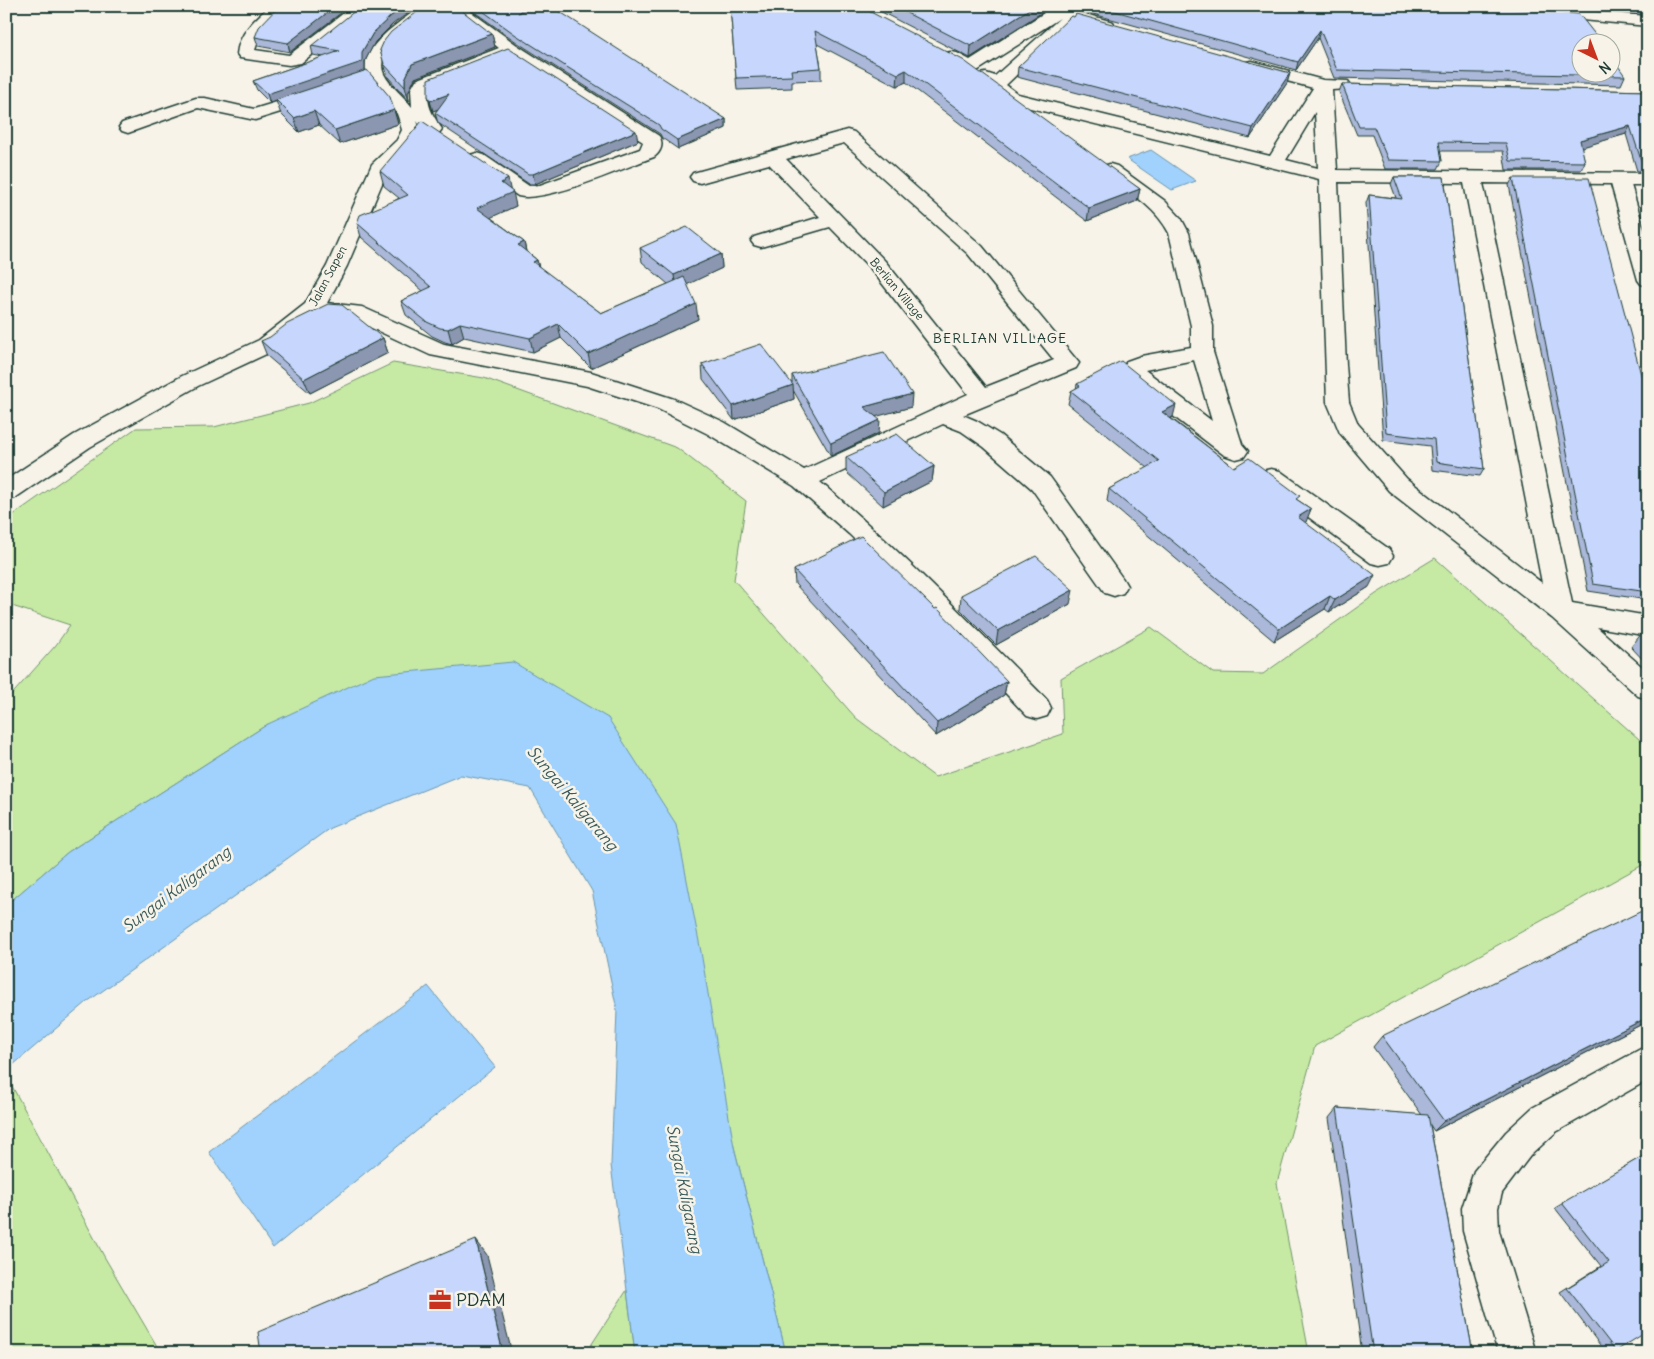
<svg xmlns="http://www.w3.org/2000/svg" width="1654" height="1359" viewBox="0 0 1654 1359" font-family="Delius,sans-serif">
<rect width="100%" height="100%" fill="#f7f3e8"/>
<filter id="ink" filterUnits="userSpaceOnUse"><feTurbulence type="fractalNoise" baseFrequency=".02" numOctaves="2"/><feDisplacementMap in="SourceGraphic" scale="10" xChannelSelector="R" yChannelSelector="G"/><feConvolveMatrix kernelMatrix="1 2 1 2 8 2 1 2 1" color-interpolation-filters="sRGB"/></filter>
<g filter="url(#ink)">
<g fill="#c6eaa3" stroke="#72946c">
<path d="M393 363 484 378 677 448 746 501 734 580 856 718 935 777 1063 734 1061 678 1151 627 1213 673 1263 674 1376 594 1435 558 1648 747V862L1315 1046 1277 1183 1309 1353H786L734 1147 608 718 268 724 68 852 6 905V701L56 645 70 625 6 604V520L136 428 214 427 309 403Z"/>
<path d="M6 1075 105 1258 161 1353H6Z"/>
<path d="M627 1290 635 1353H586Z"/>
</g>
<g fill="#a0d2fd" stroke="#6c96ad">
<path d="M1151 150 1196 181 1172 190 1127 159Z"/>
<path d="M513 662 608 718 676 824 701 952 734 1147 786 1353H635L611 1165 617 1010 592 891 530 788 461 775 330 828 87 1002 6 1071V905L68 852 268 724 374 675Z"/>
<path d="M428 986 495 1067 273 1248 209 1152Z"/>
</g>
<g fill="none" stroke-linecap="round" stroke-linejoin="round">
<defs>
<g id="street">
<path d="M270 6H288L260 35 255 50 289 55 353 6H372L301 63 289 65 240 58 237 54C239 33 255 19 270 6Z"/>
<path d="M422 6H441C429 24 371 45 384 74 390 86 404 96 412 107L411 89 416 80 499 48 444 6H463L517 45 659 136C664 144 661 152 654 157 623 168 547 203 518 196L470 163 468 159 470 155 477 153 484 155 529 186 540 185 640 149 643 142 510 56 429 87C425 104 433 116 442 129L439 133C427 136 423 130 417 121L420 130 412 147 389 167 347 266 327 303 362 307 444 344 591 372 674 399 724 422 804 470 968 394 871 269 830 227 761 247 754 245 751 241 754 237 820 217 769 164 700 183 693 181 690 177 693 173 840 132 847 130 854 132 982 246 1079 363 1076 368 963 415 977 421 1000 435 1050 477 1123 579 1127 586 1123 593 1114 596 1105 593 1032 489 984 447 961 431 943 424 820 482C900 550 973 625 1047 700L1051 708 1047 716 1037 719 1027 716 927 610 849 534 794 486 708 434 658 409 587 386 430 355 350 318 319 315 275 350 198 386 90 447 15 498 6 500V480L74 435 182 376 259 340 305 304 327 266 372 164 397 140 402 130C400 123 398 114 394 108 386 97 372 87 367 75 356 48 404 19 422 6ZM844 143 968 254 1054 360 986 387 885 261 786 159Z"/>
<path d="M1035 6H1057L1113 22 1115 26 1113 30 1107 31 1072 21 1006 85 1018 94 1270 156 1313 88 1246 70 1243 66 1246 62 1252 61 1323 80 1348 81 1351 85 1348 89 1332 90 1337 170 1648 173V185H1631L1648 243V286L1641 284 1638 280 1611 184 1483 183 1572 603 1648 616V636L1597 627 1648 672V699L1638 696 1552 618 1389 491 1340 433 1327 402 1319 179 1006 102 980 82 977 78 980 74 986 73 995 76 1060 18 977 71C967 73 949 66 942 57L945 53 951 52 957 53 970 60 1044 13ZM1315 112 1318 168 1286 160ZM1338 182 1464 183 1542 583 1407 479 1358 424 1349 402 1346 365Z"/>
<path d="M1544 8 1648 16V26L1538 16 1536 13 1538 10Z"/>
<path d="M313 91 319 92 322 96 319 100 255 120 198 108 128 133 122 131 119 127 122 123 196 98H205L254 109Z"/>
<path d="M1110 164 1117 166 1165 201 1181 218 1189 233 1213 326V352L1242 444 1248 451 1244 457 1236 459 1224 455 1134 386 1121 371 1127 361 1141 356 1191 347V326L1169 233C1155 206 1128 191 1103 174L1100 170 1103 166ZM1194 360 1212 421 1145 370Z"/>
<path d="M1271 469 1280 471 1389 549 1393 556 1389 563 1380 565 1371 563 1262 483 1259 477 1262 471Z"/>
<path d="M1648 1045V1080L1556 1132 1530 1156 1502 1193 1498 1208 1499 1231 1536 1353H1498L1463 1231 1462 1208 1474 1171 1506 1132 1532 1108Z"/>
</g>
</defs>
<use href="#street" stroke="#1f3d34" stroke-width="3"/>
<use href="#street" fill="#f7f3e8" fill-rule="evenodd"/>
</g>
<g fill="#abb8d9" stroke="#1f3d34">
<path d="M279 6 290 52 258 46 255 37Z"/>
<path d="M466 6H535L534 7 726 119V128L678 149 662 138 660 134 518 43Z"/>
<path d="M730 6H859L1140 189 1137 201 1087 221 906 82 897 86 817 44 821 68V80L792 81V88L737 90Z"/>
<path d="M870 6H1042L1041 13 970 58Z"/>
<path d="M1087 6H1480L1625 76 1621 85 1334 78 1318 38 1296 70 1086 12Z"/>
<path d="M1544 6H1648V15Z"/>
<path d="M1074 17 1290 73 1287 83 1250 138 1017 77 1018 67Z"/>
<path d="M393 24 375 42 365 61V71L332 82 394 110 398 124 340 144 319 125 299 132 281 114 276 101 270 103 257 90 253 81 323 57 313 55 311 46Z"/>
<path d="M492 34 495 47 415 78 408 93 409 101 388 77 380 50Z"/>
<path d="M1342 84 1648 91V171H1637L1626 134 1581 147 1585 162 1581 170H1506L1503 151H1440L1442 161 1438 169H1385L1372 135H1357L1339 92Z"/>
<path d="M428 96 638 141 535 184H529L438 123 435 113 438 109 433 111Z"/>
<path d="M380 171 510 190 516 206 490 217 524 242 526 251 537 260 539 267 601 313 668 284 642 262 640 248 721 254 722 268 687 284 698 319 591 368 561 338 533 352 464 337 452 344 445 342 432 336 406 315 401 301 423 291 361 237 357 223 399 198 384 186Z"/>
<path d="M1394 177H1444L1484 469 1480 476 1432 470 1430 446 1383 440 1366 203 1369 195 1396 198 1391 184Z"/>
<path d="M1513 178 1648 401V600L1588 591 1509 185Z"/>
<path d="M1648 178V204L1642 187 1647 179Z"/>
<path d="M383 338 388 353 310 393 267 356 261 341Z"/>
<path d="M702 364 792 383V375L911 407 875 416 879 433 831 456 793 390 794 399 734 420 703 379Z"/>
<path d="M1077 384 1173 417 1171 418 1234 467 1299 501 1311 509 1305 522 1369 587 1329 612 1325 609 1274 641 1107 501 1109 489 1148 468 1068 404 1071 391 1076 389Z"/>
<path d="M846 457 934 466 932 481 883 506 846 472Z"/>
<path d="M794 570 1007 681 1004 695 936 736 795 584Z"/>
<path d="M961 595 1070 604 996 645 960 609Z"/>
<path d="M1648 631V665L1631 647 1642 633Z"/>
<path d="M1648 1021 1434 1131 1430 1125 1473 1353H1362L1329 1118 1337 1108 1422 1115 1373 1047 1382 1036Z"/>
<path d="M1648 1153 1616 1351 1612 1353H1606L1560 1292 1601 1266 1555 1208Z"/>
</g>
<g fill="#8b96b0" stroke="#1f3d34">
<path d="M336 6H350L290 52 288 43Z"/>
<path d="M404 6H418L393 24 375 42 365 61V71L270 103 267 94 362 52 373 33 391 16Z"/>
<path d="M525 6H535L520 22 518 13Z"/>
<path d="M1034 6H1042L1041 13 970 58 971 46Z"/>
<path d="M1320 30 1318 38 1296 70 1298 62Z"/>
<path d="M492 34 495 47 415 78 408 93 409 101 405 87V79L412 64Z"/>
<path d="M906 70V82L897 86 898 74Z"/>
<path d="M1290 73 1287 83 1250 138 1253 128Z"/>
<path d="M449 94 452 104 433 111 430 101Z"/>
<path d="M394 110 398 124 340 144 335 130Z"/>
<path d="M314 111 319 125 299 132 294 118Z"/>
<path d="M726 119V128L678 149 677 140Z"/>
<path d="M1630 126 1626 134 1576 149 1580 140Z"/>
<path d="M636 131 638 141 535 184 533 174Z"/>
<path d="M508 179 511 193 513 192 516 206 481 222 477 208 501 183Z"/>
<path d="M1140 189 1137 201 1087 221 1089 208Z"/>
<path d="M524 242 527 257 518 245Z"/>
<path d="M721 254 722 268 676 290 674 275Z"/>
<path d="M537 260 540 274 533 262Z"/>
<path d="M696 304 698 319 591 368 588 354Z"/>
<path d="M460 323 464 337 452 344 448 329Z"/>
<path d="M558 324 561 338 533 352 530 338Z"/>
<path d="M383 338 388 353 310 393 304 379Z"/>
<path d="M793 385 794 399 734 420 733 406Z"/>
<path d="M912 394 911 407 864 420V407Z"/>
<path d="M1176 405 1173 417 1159 424 1162 412Z"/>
<path d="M880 420 879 433 831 456V443Z"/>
<path d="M934 466 932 481 883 506 884 492Z"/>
<path d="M1311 509 1306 522 1293 529 1298 517Z"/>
<path d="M1375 575 1369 587 1329 612 1335 600Z"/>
<path d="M1073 590 1070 604 996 645 998 631Z"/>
<path d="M1330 596 1325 609 1274 641 1279 629Z"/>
<path d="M1007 681 1004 695 936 736 937 723Z"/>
<path d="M1648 1017V1021L1434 1131 1444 1121Z"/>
<path d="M476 1240 487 1255 512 1353H503Z"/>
</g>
<g fill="#c7d6fc" stroke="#1f3d34">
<path d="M279 6H336L288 43 255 37 259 27Z"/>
<path d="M361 6H404L391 16 373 33 362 52V62L267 94 253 81 340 51 311 46Z"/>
<path d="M425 6H456L492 34 412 64 405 79V87L384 64 380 50 384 41 391 32Z"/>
<path d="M476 6H525L518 13 536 6H551L726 119 677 140 661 129 659 125 516 35Z"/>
<path d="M730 6H859L963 60 1140 189 1089 208 906 70 898 74 815 31 821 68 791 70 792 76 736 78Z"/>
<path d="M893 6H1034L971 46Z"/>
<path d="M1097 6H1480L1579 14 1601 42H1582V72H1612V57L1625 76 1337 70 1320 30 1298 62Z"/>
<path d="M1076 14 1290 73 1253 128 1018 67 1071 16 1074 17Z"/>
<path d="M508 48 636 131 533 174H528L435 113 449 94 430 101 428 96V79Z"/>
<path d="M367 70 390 97 394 110 335 130 314 111 294 118 276 100Z"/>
<path d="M1342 84 1648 91V163H1642L1630 126 1580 140 1585 162 1510 161 1506 143 1439 142 1442 161 1388 160 1374 127H1359Z"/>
<path d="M422 121 508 179 501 183 513 192 477 208 524 242 518 245 537 260 533 262 601 313 684 277 696 304 588 354 558 324 530 338 460 323 448 329 440 328 427 322 401 301 431 287 357 223 360 215 408 195 380 171Z"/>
<path d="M1394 177H1444L1484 469 1436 462 1434 439 1386 433 1369 195 1402 199Z"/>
<path d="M1513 178H1589L1648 401V592L1593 584Z"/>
<path d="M687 227 721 254 674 275 640 248Z"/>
<path d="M328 304 342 305 383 338 304 379 261 341 270 337 287 324Z"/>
<path d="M761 344 793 385 733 406 702 364Z"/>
<path d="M884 352 912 394 864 407 880 420 831 443 792 375Z"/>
<path d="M1121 361 1176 405 1162 412 1234 467 1249 458 1300 496 1296 499 1311 509 1298 517 1375 575 1335 600 1330 596 1279 629 1109 489 1159 461 1071 391 1080 386 1077 384Z"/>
<path d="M897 434 934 466 884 492 846 457Z"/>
<path d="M861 536 935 609 937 608 1007 681 937 723 794 570Z"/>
<path d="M1036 556 1073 590 998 631 961 595Z"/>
<path d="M1648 631V640L1642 633Z"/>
<path d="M1648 908V1017L1444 1121 1382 1036Z"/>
<path d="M1337 1108 1428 1115 1473 1353H1373Z"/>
<path d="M1648 1153V1331L1616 1351 1567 1288 1609 1262 1562 1203Z"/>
<path d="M476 1240 503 1353H261L258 1332Z"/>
</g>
</g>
<defs>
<symbol id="office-bare" viewBox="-9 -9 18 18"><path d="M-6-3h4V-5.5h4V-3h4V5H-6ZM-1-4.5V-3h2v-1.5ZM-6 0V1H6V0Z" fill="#c8321e" stroke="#f7f3e8" stroke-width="2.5" paint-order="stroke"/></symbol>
</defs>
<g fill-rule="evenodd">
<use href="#office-bare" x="424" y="1284" width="32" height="32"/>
</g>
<g text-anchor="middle" stroke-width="5" stroke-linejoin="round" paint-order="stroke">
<g font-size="12" fill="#1f3d34" stroke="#f7f3e8">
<text transform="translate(328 276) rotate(-62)" y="4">Jalan Sapen</text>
<text transform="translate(897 289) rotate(50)" y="4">Berlian Village</text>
</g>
<g font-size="14" letter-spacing="1" fill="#1f3d34" stroke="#f7f3e8">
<text x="1000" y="343">BERLIAN VILLAGE</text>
</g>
<g font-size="16" font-style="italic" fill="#395b5c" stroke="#f7f3e8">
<text transform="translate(573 798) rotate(50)" y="6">Sungai Kaligarang</text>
<text transform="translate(176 889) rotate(-37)" y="6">Sungai Kaligarang</text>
<text transform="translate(685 1189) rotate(79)" y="6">Sungai Kaligarang</text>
</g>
<g font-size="18" fill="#1f3d34" stroke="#f7f3e8" text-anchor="start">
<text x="456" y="1306">PDAM</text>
</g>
</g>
<rect width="1654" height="1359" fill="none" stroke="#f7f3e8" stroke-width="25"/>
<rect x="12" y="12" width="1629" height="1334" fill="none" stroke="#1f3d34" stroke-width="2" filter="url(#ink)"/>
<g transform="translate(1596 58) rotate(138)"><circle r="24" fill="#f7f3e8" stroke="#a1aaa0"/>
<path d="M0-4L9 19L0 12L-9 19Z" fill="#c8321e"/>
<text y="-8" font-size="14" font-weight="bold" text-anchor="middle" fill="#1f3d34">N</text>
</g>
</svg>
